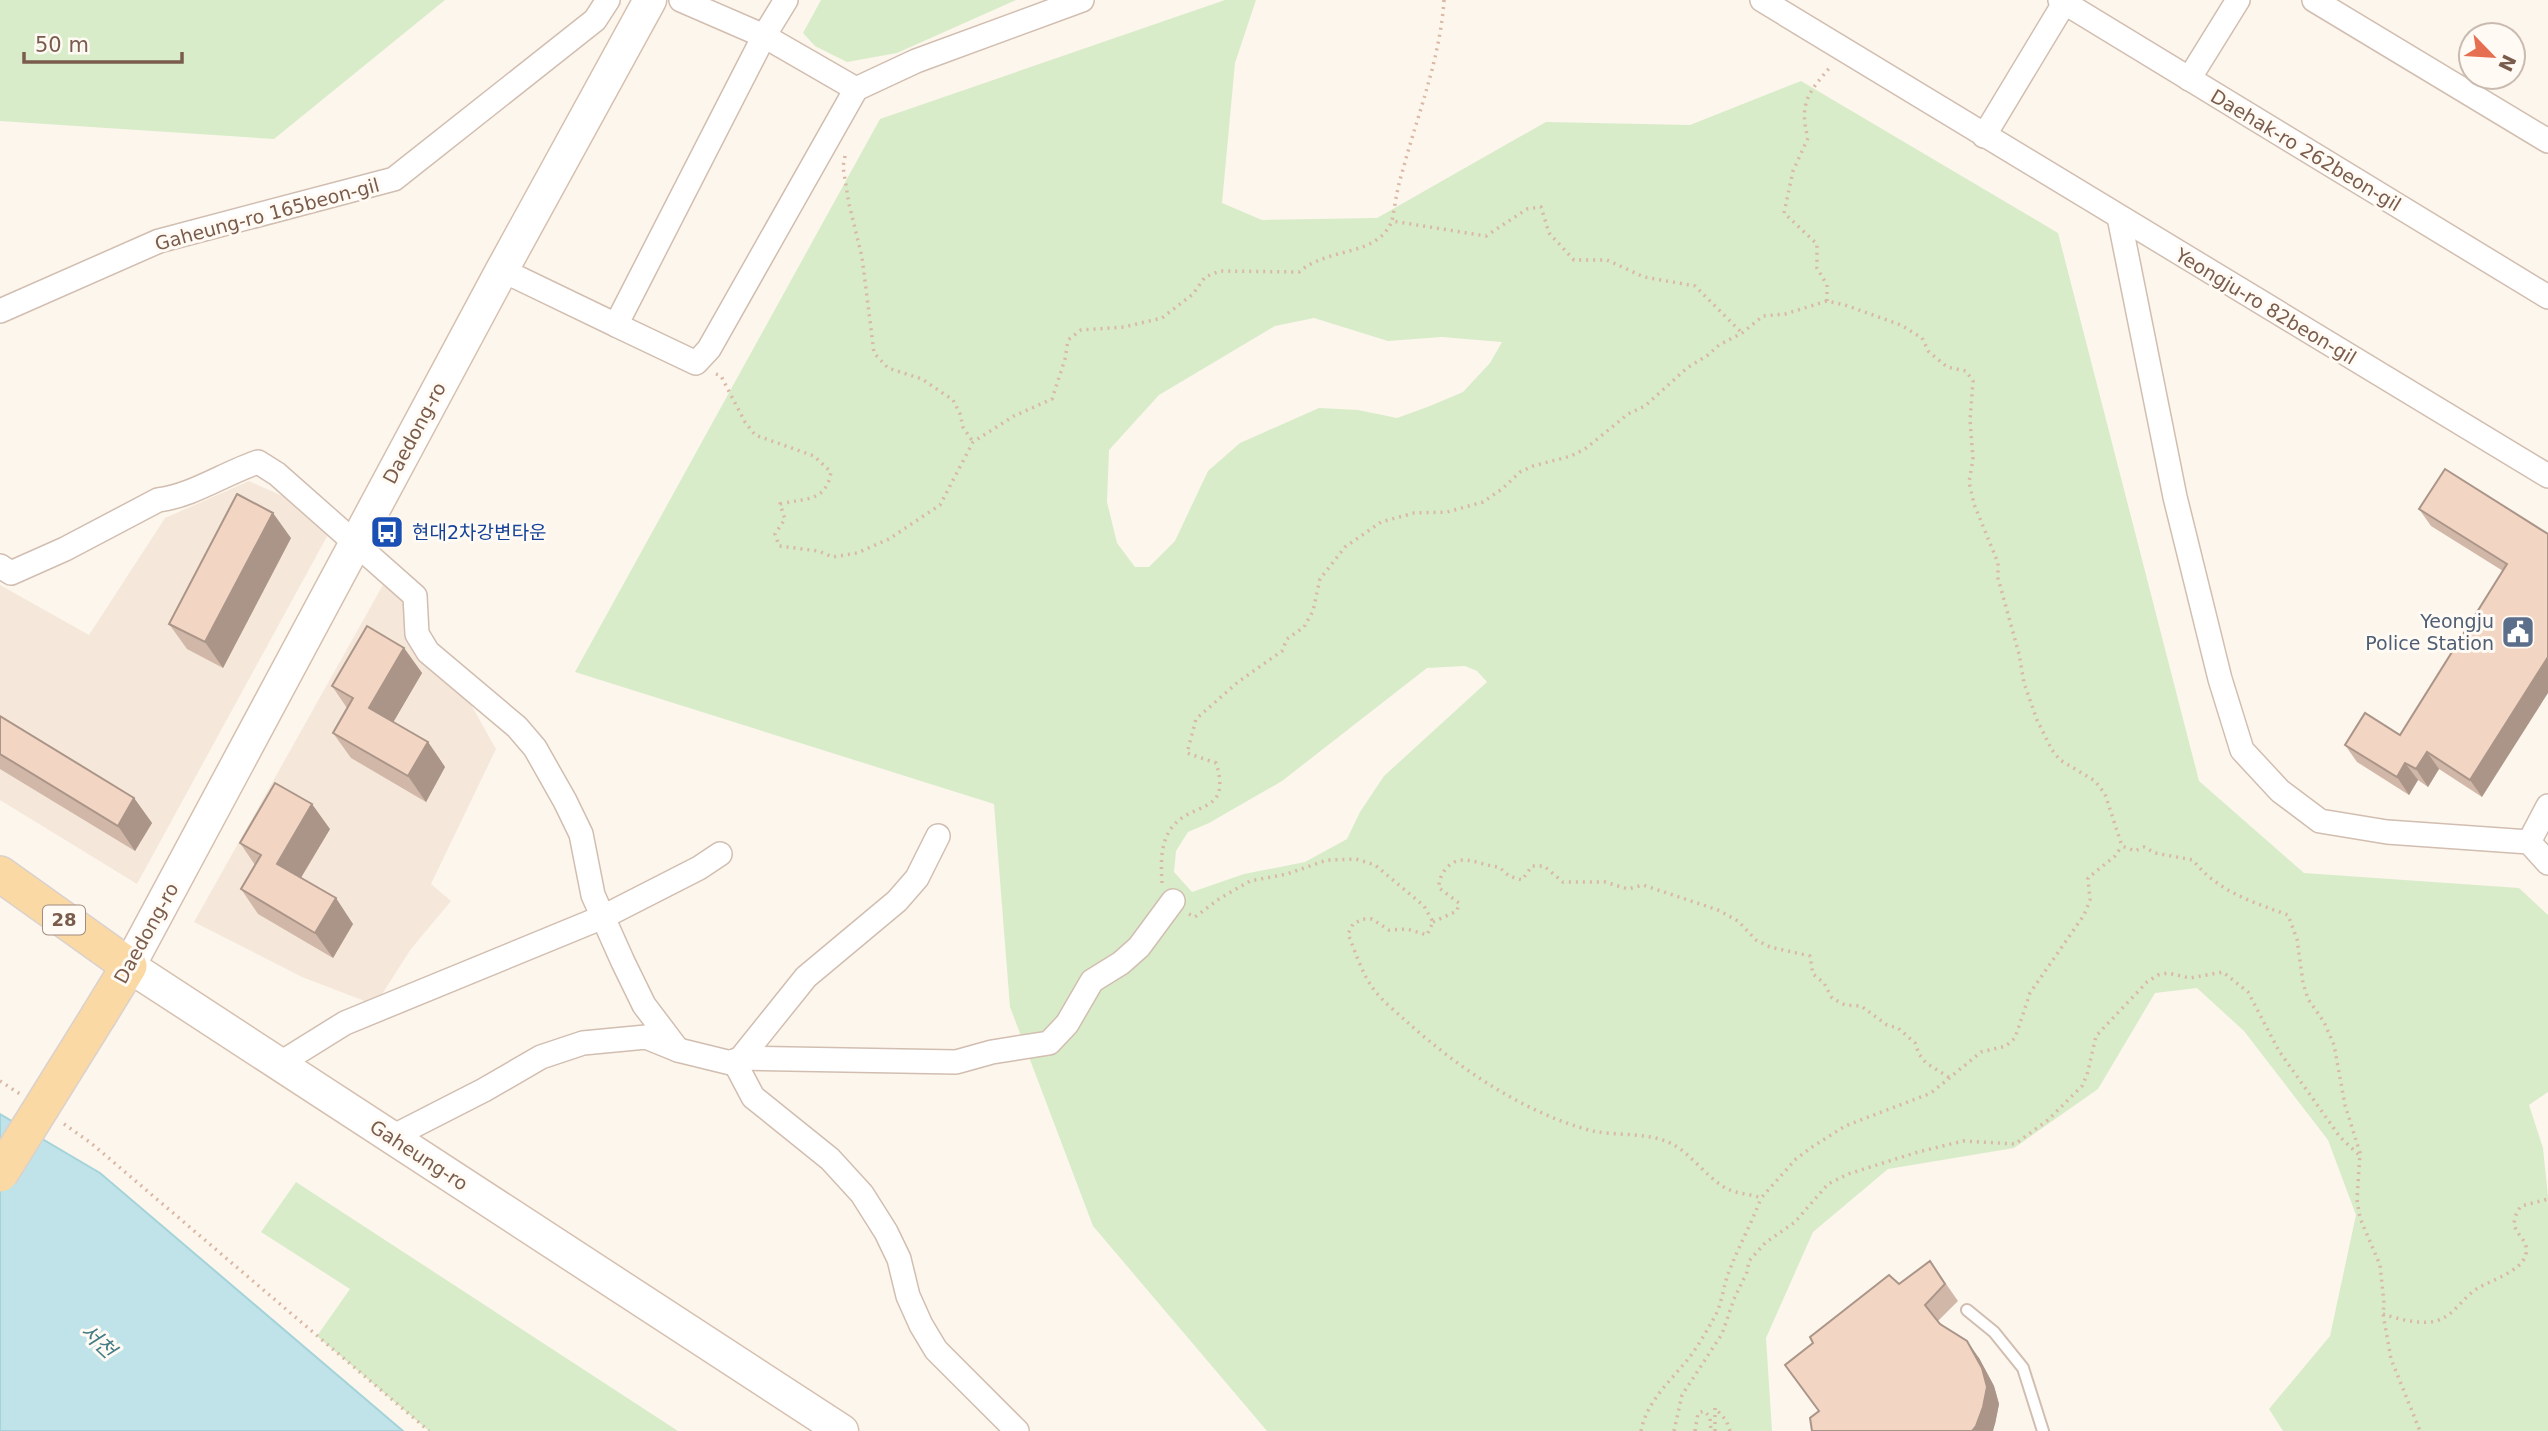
<svg xmlns="http://www.w3.org/2000/svg" width="2548" height="1431" viewBox="0 0 2548 1431" font-family="'DejaVu Sans','Noto Sans KR',sans-serif">
<rect width="100%" height="100%" fill="#fdf6ec"/>
<g fill="#f5e8da">
<path d="M249 481 336 520 137 884 0 800V585L89 635 165 518Z"/>
<path d="M384 583 416 607 496 749 431 884 451 901 411 949 375 1005 302 977 194 922Z"/>
</g>
<g fill="#d8ecc9" fill-rule="evenodd">
<path d="M0 0H445L274 139 0 121Z"/>
<path d="M821 0H1016L897 53 847 62 815 46 803 33Z"/>
<path d="M1225 0H1256L1235 63 1222 203 1262 220 1377 218 1546 122 1690 125 1801 81 2058 233 2199 781 2304 873 2519 888 2548 915V1092L2529 1105 2543 1148 2548 1196V1431H2283L2269 1409 2330 1336 2356 1215 2328 1140 2244 1031 2197 988 2155 993 2098 1089 2014 1148 1888 1169 1813 1232 1766 1338 1772 1431H1267L1093 1226 1010 1007 994 804 575 672 880 119ZM1314 318 1388 341 1442 337 1502 342 1490 363 1463 392 1430 406 1397 418 1358 410 1319 408 1240 443 1208 471 1175 541 1149 567H1135L1117 543 1107 502 1109 450 1159 395 1275 326ZM1465 666 1477 671 1487 682 1384 776 1360 812 1347 839 1305 862 1244 874 1192 892 1174 872 1176 851 1188 832 1209 823 1282 781 1427 668Z"/>
<path d="M296 1182 678 1431H429L317 1336 350 1289 261 1232Z"/>
</g>
<path fill="#bfe3e8" stroke="#a5d3da" stroke-width="2" d="M0 1114 100 1173 403 1431H0Z"/>
<g fill="none" stroke-linecap="round" stroke-linejoin="round">
<defs>
<path id="service" d="M1967 1310 1994 1332 2023 1368 2043 1431"/>
<g id="minor">
<path d="M681 0 764 36 856 89 916 61 1082 0"/>
<path d="M1762 0 2548 476"/>
<path d="M2060 0 2548 297"/>
<path d="M2314 0 2548 141"/>
<path d="M2189 79 2238 0"/>
<path d="M1984 136 2066 0"/>
<path d="M2119 217 2175 497 2220 679 2242 750 2280 791 2320 821 2387 832 2529 842 2548 863"/>
<path d="M502 270 616 325 764 36 786 0"/>
<path d="M0 311 159 241 394 179 595 20 608 0"/>
<path d="M616 325 696 363 709 349 856 89"/>
<path d="M0 566 11 573 65 549 158 500C192 496 225 473 258 462L277 474 415 596 417 634 428 652 517 727 535 748 565 801 581 834 593 895 623 962 644 1005 678 1050"/>
<path d="M2529 842 2548 806"/>
<path d="M741 1058 956 1062 992 1052 1049 1043 1067 1024 1092 981 1121 963 1139 947 1173 901"/>
<path d="M734 1061 753 1097 830 1159 862 1194 886 1232 899 1259 908 1296 921 1325 936 1350 1017 1431"/>
<path d="M279 1064 345 1023 603 917 699 868 720 854"/>
<path d="M392 1137 484 1090 541 1057 583 1043 646 1037 678 1050 731 1063 741 1058 806 977 897 901 917 878 938 836"/>
</g>
<path id="secondary" d="M650 0 502 270 129 966 842 1431"/>
<path id="primary" d="M0 874 129 966 99 1015"/>
</defs>
<use href="#service" stroke="#d1beb0" stroke-width="14"/>
<use href="#minor" stroke="#d1beb0" stroke-width="26"/>
<use href="#secondary" stroke="#d6c0b0" stroke-width="35"/>
<use href="#primary" stroke="#dad1cd" stroke-width="38"/>
<g stroke="#d9b8a5" stroke-width="3.5" stroke-dasharray="2 5" stroke-linecap="butt">
<path d="M1444 0C1440 60 1417 116 1402 173 1397 189 1395 205 1392 221L1486 236 1527 209 1541 207 1549 233 1574 260H1607L1644 277 1695 286 1742 333"/>
<path d="M845 156 843 167 849 204 862 257 874 353 888 368 922 379 953 400 960 414 963 427 973 442"/>
<path d="M1827 301V285L1817 268V244L1784 213 1793 171 1808 138C1798 102 1810 91 1832 65"/>
<path d="M716 374 721 376 745 422 755 435 814 456 831 472C826 502 806 498 780 504L785 519 775 534 779 546 818 551 833 557 857 553 889 539 940 505 973 442 1014 416 1052 399 1065 359 1068 340 1081 330 1124 327 1162 318 1193 294 1205 277 1220 271 1299 272C1329 246 1376 258 1392 221"/>
<path d="M1162 883C1161 865 1160 846 1170 830 1189 800 1233 817 1216 763L1187 753 1196 719 1238 682 1282 651 1287 639 1304 627 1313 611 1320 579 1345 547 1381 522 1414 513 1447 512 1483 502 1502 489 1520 472 1533 466 1571 456 1585 449 1628 414 1645 406 1687 368 1708 355 1719 345 1742 333 1763 316 1785 314 1827 301 1845 305 1901 325 1922 338 1929 352 1947 367 1966 371 1973 381 1970 420 1973 459 1969 482 1974 504 1998 563V578L2019 654 2024 683 2037 720 2052 750 2060 760 2095 781 2105 794 2122 846 2135 851 2144 847 2155 853 2193 860C2217 891 2252 902 2288 915L2297 939 2303 983 2308 999 2324 1022 2334 1045 2345 1105 2360 1153 2357 1200 2360 1218 2380 1265 2384 1303 2383 1314 2391 1359 2420 1431"/>
<path d="M1189 914 1195 917 1219 899 1250 881 1287 874 1327 860 1356 859 1375 865 1424 906 1433 922 1427 935 1407 929 1389 930 1372 919H1363L1353 924 1348 934C1355 951 1362 973 1372 987 1381 1000 1395 1011 1406 1021 1457 1067 1525 1114 1593 1131 1617 1136 1650 1132 1672 1144 1691 1153 1711 1183 1730 1190 1739 1194 1751 1194 1761 1198L1796 1159 1812 1147 1845 1126 1931 1093 1981 1052 2006 1046 2015 1038 2030 993 2084 915 2090 900 2088 878 2115 856 2122 846"/>
<path d="M1433 922 1457 911 1459 903 1439 888C1438 876 1449 860 1463 860 1475 860 1486 866 1499 867L1509 876 1522 880 1532 866H1544L1563 882H1605L1628 889 1643 885 1718 910 1738 921 1756 940 1770 947 1810 956 1813 974 1824 983 1832 998 1845 1005 1861 1006 1887 1025 1898 1028 1915 1043 1919 1054 1926 1063 1950 1078"/>
<path d="M0 1081 20 1094"/>
<path d="M64 1124 91 1143 429 1431"/>
<path d="M2383 1314C2398 1319 2420 1325 2436 1321 2454 1316 2463 1297 2478 1288 2492 1280 2522 1271 2526 1254 2530 1234 2502 1233 2521 1206L2548 1199"/>
<path d="M1641 1431C1646 1404 1667 1384 1684 1364 1696 1350 1705 1334 1714 1318 1721 1306 1723 1290 1727 1277 1737 1249 1751 1225 1761 1198"/>
<path d="M1674 1431 1682 1395 1722 1334 1734 1299 1747 1272 1749 1261 1765 1243 1795 1222 1828 1184 1848 1174 1918 1152 1963 1141 2015 1144 2048 1120 2082 1086 2087 1075 2096 1036 2147 982 2158 975 2168 973 2190 978 2223 972 2248 992 2279 1051 2340 1137 2360 1156"/>
<path d="M1695 1431 1698 1413 1704 1411 1710 1417 1711 1431"/>
<path d="M1715 1431V1408L1726 1420 1730 1431"/>
</g>
<use href="#service" stroke="#fff" stroke-width="10"/>
<use href="#minor" stroke="#fff" stroke-width="23"/>
<use href="#secondary" stroke="#fff" stroke-width="32"/>
<use href="#primary" stroke="#fbd9a5" stroke-width="35"/>
<defs>
<path id="primary-bridge" d="M0 1174 99 1015"/>
</defs>
<use href="#primary-bridge" stroke="#dad1cd" stroke-width="38" stroke-linecap="butt"/>
<use href="#primary-bridge" stroke="#fbd9a5" stroke-width="35"/>
</g>
<g fill="#d1b7a8">
<path d="M2419 509 2548 534 2482 797 2439 769 2428 787 2418 780 2409 795 2357 762 2345 745 2400 735 2503 571 2431 526Z"/>
<path d="M291 538 223 668 187 649 169 624Z"/>
<path d="M404 648 422 673 393 722 428 742 445 767 426 802 351 758 333 733 347 708 332 686Z"/>
<path d="M0 716 134 798 152 823 135 851 0 769Z"/>
<path d="M330 829 301 878 353 924 333 958 258 914 241 889 255 865 240 843Z"/>
<path d="M1930 1261 1958 1301 1938 1321 1979 1358 1994 1386 1999 1404 1995 1424 1818 1411 1813 1343 1899 1284Z"/>
</g>
<g fill="#aa9588">
<path d="M273 513 291 538 223 668 205 642Z"/>
<path d="M404 648 422 673 387 733 369 708Z"/>
<path d="M2548 657V693L2482 797 2470 780Z"/>
<path d="M428 742 445 767 426 802 408 776Z"/>
<path d="M2427 752 2439 769 2428 787 2416 769Z"/>
<path d="M2405 763 2418 780 2409 795 2397 777Z"/>
<path d="M134 798 152 823 135 851 118 826Z"/>
<path d="M312 804 330 829 294 889 277 864Z"/>
<path d="M336 898 353 924 333 958 315 933Z"/>
<path d="M1967 1341 1979 1358 1994 1386 1999 1404 1995 1424 1993 1431H1972Z"/>
</g>
<g fill="#f3d5c3" stroke="#aa9588" stroke-width="2">
<path d="M2445 469 2548 534V657L2470 780 2427 752 2416 769 2405 763 2397 777 2345 745 2365 713 2400 735 2507 564 2419 509Z"/>
<path d="M237 494 273 513 205 642 169 624Z"/>
<path d="M367 626 404 648 369 708 428 742 408 776 333 733 353 698 332 686Z"/>
<path d="M0 716 134 798 118 826 0 754Z"/>
<path d="M275 783 312 804 277 864 336 898 315 933 241 889 261 855 240 843Z"/>
<path d="M1930 1261 1945 1284 1925 1305 1940 1324 1967 1341 1982 1368 1987 1387 1983 1407 1976 1426 1972 1431H1812L1810 1418 1819 1411 1785 1365 1813 1343 1810 1337 1889 1275 1899 1284Z"/>
</g>
<defs>
<symbol id="bus-square" viewBox="-11 -11 22 22"><rect x="-9" y="-9" width="18" height="18" rx="4" fill="#1a4fb4" stroke="#fffaf3"/><path d="M-5-6H5V4H4V6H2V4H-2V6H-4V4H-5ZM-3.5-4V0h7V-4ZM-3.5 1.2v1.5H-2V1.2ZM2 1.2v1.5H3.5V1.2Z" fill="#fff"/></symbol>
<symbol id="civic-square" viewBox="-11 -11 22 22"><rect x="-9" y="-9" width="18" height="18" rx="4" fill="#5c6f8a" stroke="#fffaf3"/><path d="M-.6-6.5H3V-4.5H.6V-3L4-1V1h2V6H-6V1h2V-1L-.6-3ZM-1.2 2.5V6h2.4V2.5Z" fill="#fff"/></symbol>
</defs>
<g fill-rule="evenodd">
<use href="#bus-square" x="368" y="513" width="38" height="38"/>
<use href="#civic-square" x="2499" y="613" width="38" height="38"/>
</g>
<g text-anchor="middle" stroke-width="6" stroke-linejoin="round" paint-order="stroke">
<rect fill="#fffaf3" stroke="#a28b7f" stroke-width="2" x="43" y="905.5" width="42" height="29" rx="5"/>
<g font-size="18" font-weight="bold" fill="#7a5c4d">
<text x="64" y="926">28</text>
</g>
<g font-size="19" fill="#7a5c4d" stroke="#fffaf3">
<text transform="translate(2306 150) rotate(31)" y="7">Daehak-ro 262beon-gil</text>
<text transform="translate(267 214) rotate(-15)" y="7">Gaheung-ro 165beon-gil</text>
<text transform="translate(2266 306) rotate(31)" y="7">Yeongju-ro 82beon-gil</text>
<text transform="translate(414 433) rotate(-62)" y="7">Daedong-ro</text>
<text transform="translate(146 933) rotate(-61)" y="7">Daedong-ro</text>
<text transform="translate(419 1155) rotate(33)" y="7">Gaheung-ro</text>
</g>
<g font-size="19" fill="#164399" stroke="#fffaf3" text-anchor="start">
<text x="412" y="539">현대2차강변타운</text>
</g>
<g font-size="19" fill="#4e5e75" stroke="#fffaf3" text-anchor="end">
<text x="2494" y="628">Yeongju<tspan x="2494" dy="22">Police Station</tspan></text>
</g>
<g font-size="21" font-style="italic" fill="#437c86" stroke="#fffaf3">
<text transform="translate(98 1341) rotate(43)" y="7">서천</text>
</g>
</g>
<g transform="translate(2492 56) rotate(115)"><circle r="33" fill="#fffaf3" stroke="#cabbb1" stroke-width="2"/>
<path d="M0-5L12 26L0 18L-12 26Z" fill="#e76f51"/>
<text y="-10" font-size="19" font-weight="bold" text-anchor="middle" fill="#7a5c4d">N</text>
</g>
<path d="M24 52v10h158v-10" fill="none" stroke="#7a5c4d" stroke-width="3.5"/>
<text x="35" y="52" font-size="21" fill="#7a5c4d" stroke="#fffaf3" stroke-width="5" paint-order="stroke">50 m</text>
</svg>
